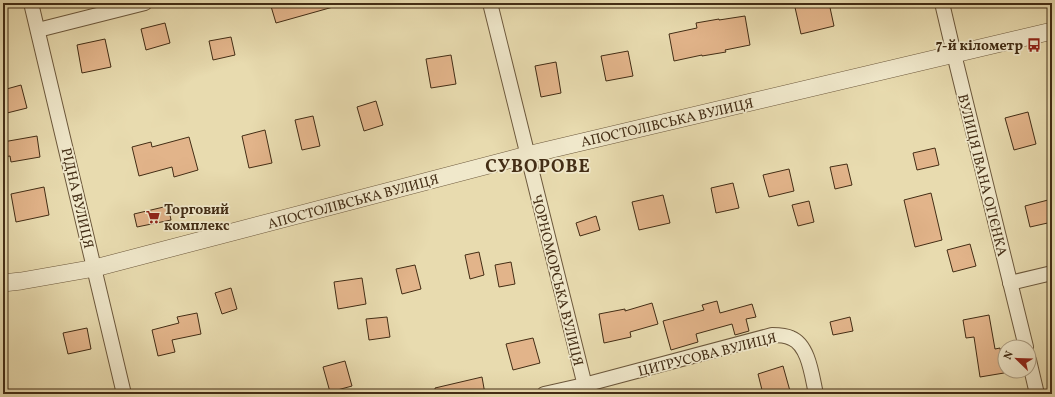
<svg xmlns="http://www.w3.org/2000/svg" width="1055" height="397" viewBox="0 0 1055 397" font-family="Vollkorn,serif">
<rect width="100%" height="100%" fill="#e8dbaf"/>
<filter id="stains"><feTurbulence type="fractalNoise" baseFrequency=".005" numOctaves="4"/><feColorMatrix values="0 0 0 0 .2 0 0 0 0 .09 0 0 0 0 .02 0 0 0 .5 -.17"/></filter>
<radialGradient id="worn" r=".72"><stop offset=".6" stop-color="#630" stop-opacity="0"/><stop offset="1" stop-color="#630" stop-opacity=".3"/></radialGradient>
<g fill="#e2b48a" stroke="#432d15">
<path d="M270 3H332L333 7 276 23Z"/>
<path d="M794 3H829L834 26 801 34Z"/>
<path d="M745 16 750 45 725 50 726 52 702 56V55L674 61 669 34 697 28 696 23 719 19V20Z"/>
<path d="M165 23 170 43 146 50 141 29Z"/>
<path d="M231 37 235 55 213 60 209 41Z"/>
<path d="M105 39 111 67 82 73 77 45Z"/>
<path d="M628 51 633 76 606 81 601 56Z"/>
<path d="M451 55 456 84 431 88 426 59Z"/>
<path d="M556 62 561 93 541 97 535 66Z"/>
<path d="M21 85 27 108 3 114V90Z"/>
<path d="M376 101 383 125 364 131 357 107Z"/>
<path d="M1028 112 1036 144 1014 150 1005 118Z"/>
<path d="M313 116 320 146 302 150 295 120Z"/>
<path d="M265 130 272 163 249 168 242 136Z"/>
<path d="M37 136 40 157 11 162 10 156 3 157V142Z"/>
<path d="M189 137 198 170 174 177 172 167 139 176 132 147 151 142 152 147Z"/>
<path d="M935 148 939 165 917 170 913 153Z"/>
<path d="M847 164 852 185 835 189 830 167Z"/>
<path d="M789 169 794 191 769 197 763 175Z"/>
<path d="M733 183 739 208 716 213 711 188Z"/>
<path d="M44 187 49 215 16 222 11 194Z"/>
<path d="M931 193 942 240 915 247 904 200Z"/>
<path d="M663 195 670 223 639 230 632 202Z"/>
<path d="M1048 200 1052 217V222L1030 227 1025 206Z"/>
<path d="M809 201 814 222 798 226 792 205Z"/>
<path d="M168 206 171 220 137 227 134 214Z"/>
<path d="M596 216 600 230 580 236 576 223Z"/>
<path d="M970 244 976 266 953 272 947 250Z"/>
<path d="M479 252 484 275 470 279 465 255Z"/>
<path d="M511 262 515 284 499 287 495 265Z"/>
<path d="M415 265 421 289 402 294 396 269Z"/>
<path d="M362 278 366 304 338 309 334 282Z"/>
<path d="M231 288 237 309 222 314 215 293Z"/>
<path d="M717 301 720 313 752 304 756 317 746 319 749 331 735 335 732 324 696 334 698 342 671 350 663 321 704 310 702 305Z"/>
<path d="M652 303 658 324 630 332 631 337 604 343 599 314 625 309V311Z"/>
<path d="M197 313 201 334 172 340 175 352 158 356 152 330 179 323 177 317Z"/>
<path d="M989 315 995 349 1000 348 1004 373 980 377 974 337 966 338 963 320Z"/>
<path d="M387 317 390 337 369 340 366 319Z"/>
<path d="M850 317 853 331 833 335 830 322Z"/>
<path d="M87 328 91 349 68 354 63 333Z"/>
<path d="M533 338 540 363 513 370 506 344Z"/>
<path d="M345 361 352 386 330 392 323 367Z"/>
<path d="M783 366 790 391 778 394H763L758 374Z"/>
<path d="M482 377 485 394H435V388Z"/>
</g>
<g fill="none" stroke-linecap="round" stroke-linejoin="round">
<defs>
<g id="minor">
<path d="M31 3 124 394"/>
<path d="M490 3 587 394"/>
<path d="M942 3 954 54 1026 347"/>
<path d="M38 30 145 3"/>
<path d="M1010 283 1052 273"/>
<path d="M1029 360 1037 394"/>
<path d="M544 394 584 385 772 335C779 335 785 335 791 338 809 345 812 377 816 394"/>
</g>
<path id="tertiary" d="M3 283 21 281 95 268 527 155 1052 31"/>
</defs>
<use href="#minor" stroke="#6c583c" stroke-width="16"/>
<use href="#tertiary" stroke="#6c583c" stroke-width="18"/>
<use href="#minor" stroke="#f0e8cb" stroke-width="14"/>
<use href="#tertiary" stroke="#f0e8cb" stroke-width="17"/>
</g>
<defs>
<symbol id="bus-bare" viewBox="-9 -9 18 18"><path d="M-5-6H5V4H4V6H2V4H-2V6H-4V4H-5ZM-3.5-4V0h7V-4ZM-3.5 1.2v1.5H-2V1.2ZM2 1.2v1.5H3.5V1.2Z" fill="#8f2418" stroke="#f0e8cb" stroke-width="2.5" paint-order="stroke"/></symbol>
<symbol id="supermarket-bare" viewBox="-9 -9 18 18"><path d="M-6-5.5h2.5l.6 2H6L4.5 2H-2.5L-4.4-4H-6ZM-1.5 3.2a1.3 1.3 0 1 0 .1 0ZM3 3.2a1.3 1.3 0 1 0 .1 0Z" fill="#8f2418" stroke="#f0e8cb" stroke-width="2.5" paint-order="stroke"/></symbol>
</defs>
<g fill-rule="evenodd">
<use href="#bus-bare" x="1024" y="35" width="20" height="20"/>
<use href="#supermarket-bare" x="143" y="207" width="20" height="20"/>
</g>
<g text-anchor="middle" stroke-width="3.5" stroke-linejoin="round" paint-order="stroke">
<g font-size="14" font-weight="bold" fill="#432d15" stroke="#f0e8cb" text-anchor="end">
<text x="1023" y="50">7-й кілометр</text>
<text x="164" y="214" text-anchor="start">Торговий<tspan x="164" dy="16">комплекс</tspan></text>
</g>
<g font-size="14" fill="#432d15" stroke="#f0e8cb">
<text transform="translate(667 122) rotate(-13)" y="5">АПОСТОЛІВСЬКА ВУЛИЦЯ</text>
<text transform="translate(983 175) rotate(76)" y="5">ВУЛИЦЯ ІВАНА ОГІЄНКА</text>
<text transform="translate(78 198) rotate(77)" y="5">РІДНА ВУЛИЦЯ</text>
<text transform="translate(353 201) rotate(-15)" y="5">АПОСТОЛІВСЬКА ВУЛИЦЯ</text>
<text transform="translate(558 280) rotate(76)" y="5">ЧОРНОМОРСЬКА ВУЛИЦЯ</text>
<text transform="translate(707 354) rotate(-14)" y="5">ЦИТРУСОВА ВУЛИЦЯ</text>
</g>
<g font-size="18" font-weight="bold" letter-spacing="1" fill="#432d15" stroke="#f0e8cb">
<text x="538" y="172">СУВОРОВЕ</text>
</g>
</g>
<rect width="1055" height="397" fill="none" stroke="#e8dbaf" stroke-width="16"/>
<rect x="4" y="4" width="1047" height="389" fill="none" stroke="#432d15" stroke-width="2"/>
<rect x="8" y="8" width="1039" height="381" fill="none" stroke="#432d15"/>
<g transform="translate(1017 359) rotate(293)"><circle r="19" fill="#f0e8cb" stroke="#ab9d82"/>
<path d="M0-3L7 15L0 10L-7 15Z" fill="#8f2418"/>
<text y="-6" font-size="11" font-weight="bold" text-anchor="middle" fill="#432d15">N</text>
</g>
<rect width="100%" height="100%" filter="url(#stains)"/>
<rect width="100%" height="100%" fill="url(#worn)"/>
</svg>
